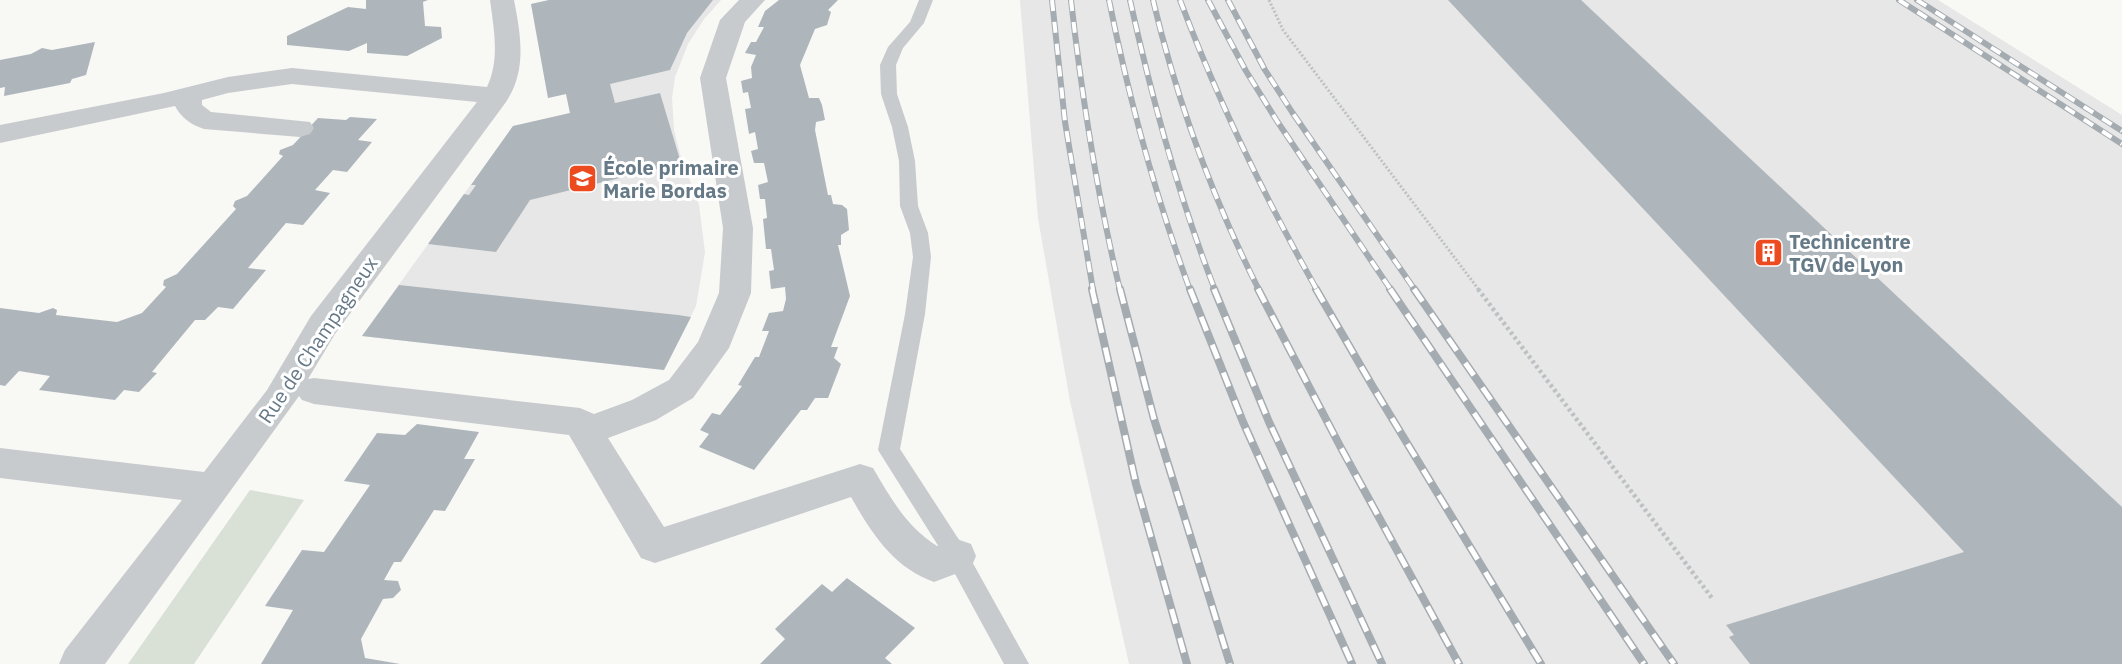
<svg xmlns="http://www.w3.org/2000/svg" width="2122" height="664" viewBox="0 0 2122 664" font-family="'IBM Plex Sans',sans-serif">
<rect width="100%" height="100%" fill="#f8f8f5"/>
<g fill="#e6e7e6">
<path d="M549 0H721L704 19 688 44 675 77 672 98 674 130 680 154 699 205 705 252 696 306 664 370 362 336 513 126 570 113 566 94 548 98 531 4Z"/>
<path d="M1020 0H1938L2122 115V664H1129L1070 401 1038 218Z"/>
</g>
<path fill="#d9e0d5" d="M250 490 304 500 194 664H128Z"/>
<g fill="#aeb6bc">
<path d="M366 0H428L423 2 425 26 441 27 442 38 407 56 367 53V43L349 51 287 45V36L348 7 366 9Z"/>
<path d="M549 0H713L687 33 670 70 610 84 615 103 660 93 681 163 530 200 496 252 428 244 464 194 469 195 476 185H471L513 126 570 113 566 94 548 98 531 4Z"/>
<path d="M779 0H838L828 10 831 12 827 25 815 29 800 65 809 98H819L822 105 825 120 816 122 815 130 828 195H831L833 204 842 205 847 209 849 230 841 235V245H838L850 296 831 347H838L834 358 841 364 828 398H815L807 410H801L754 470 699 447 709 434 700 430 712 413 720 415 742 386 738 385 755 357H759L769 331H762L769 313 783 311 786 299 785 287 771 289 769 271 774 270 771 249H766L763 219 767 218 765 199H760L758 185 768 182 764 163H754L751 151 758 149 755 132 749 134 745 109 751 108 748 92 743 93 741 81 752 78 751 67 756 55 745 53 751 42H756L764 27H758L765 11Z"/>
<path d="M1448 0H1581L2122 507V664H1750L1729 637 1734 635 1726 625 1964 552Z"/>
<path d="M95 42 86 75 72 79 70 83 4 96 5 87 0 88V60L31 54 42 48 52 50Z"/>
<path d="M350 117 377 119 358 140 372 142 347 172 333 170 315 190 330 193 303 225 286 223 248 268 266 270 233 309 218 307 205 320H195L152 372 157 373 139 392 124 390 115 400 39 390 50 376 19 371 5 386 0 385V308L39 313 53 308 57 310 56 315 117 322 142 313 166 287 163 285 164 280 177 274 236 209 233 206 235 201 247 196 283 156 279 154 280 150 293 145 318 118 346 120Z"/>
<path d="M399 285 678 315 691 317 664 370 362 336Z"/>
<path d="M417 424 479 432 464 459H475L445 511 434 510 401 562H394L384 580 398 581 401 590 393 598 383 599 361 639 365 658 400 664H261L293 610 265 606 302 550 324 552 370 485 344 481 377 433 405 435Z"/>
<path d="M847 578 915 628 885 658 892 664H760L785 639 775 629 822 584 832 592Z"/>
</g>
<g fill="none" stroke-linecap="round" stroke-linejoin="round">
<path stroke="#bec1c3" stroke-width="3" stroke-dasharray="2 2" stroke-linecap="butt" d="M1269 0 1283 30 1479 290"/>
<path stroke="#bec1c3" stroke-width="4.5" stroke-dasharray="3 3" stroke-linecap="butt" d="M1478 289 1712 598"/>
<path fill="#c7cbce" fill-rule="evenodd" d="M919 0H933L924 23 903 48 896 65 897 94 908 127 915 161 918 206 928 233 931 257 925 314 900 449 965 549 1029 664H1004L949 563 878 450 905 314 913 257 910 233 900 206 899 161 892 127 881 94 880 65 888 47 910 22Z"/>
<path fill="#c7cbce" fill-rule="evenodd" d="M490 0H514C521 36 527 70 506 102L335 334 308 379 314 378 580 408 594 414 632 400 669 380 698 342 719 293 723 228 700 78 720 20 739 0H765L745 22 726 78 753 228 751 293 729 348 693 398 656 420 608 438 664 527 860 464 873 468C891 499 907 527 937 546L957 539 971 544 976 556 971 568 934 582C893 567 872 534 851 497L655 563 641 558 569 435 314 404 302 400 299 396 105 664H59L65 650 182 500 0 478V448L204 472 267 390 311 316 477 102 292 84 228 93 202 100V105L211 112 310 122 314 128 310 134 300 137 204 129C192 125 181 118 175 106L0 143V125L164 93 228 77 292 68 487 87C500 59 494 30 490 0Z"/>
<defs>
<g id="rail-far1">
<path d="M1052 0 1065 122 1093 290"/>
<path d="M1071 0C1082 98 1097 194 1120 290"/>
<path d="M1109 0C1129 99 1155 195 1190 290"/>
<path d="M1130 0C1152 99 1178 195 1215 290"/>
<path d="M1153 0C1177 101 1212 197 1259 290"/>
<path d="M1180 0C1218 101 1264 196 1317 290"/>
<path d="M1208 0 1246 71 1277 121 1391 290"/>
<path d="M1228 0 1265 70 1292 112 1415 290"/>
<path d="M1899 0 2122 144"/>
<path d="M1917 0 2122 131"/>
</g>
<g id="rail">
<path d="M1092 289 1136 484 1187 664"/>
<path d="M1120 289 1154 419 1230 664"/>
<path d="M1190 289 1243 422 1352 664"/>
<path d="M1214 289 1269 422 1382 664"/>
<path d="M1258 289 1340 446 1459 664"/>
<path d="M1316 289 1373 387 1541 664"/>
<path d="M1390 289 1644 664"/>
<path d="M1414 289 1674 664"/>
</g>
</defs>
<use href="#rail-far1" stroke="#a5acb1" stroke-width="6"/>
<use href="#rail" stroke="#a5acb1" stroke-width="8"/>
<use href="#rail-far1" stroke="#fff" stroke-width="4" stroke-dasharray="11" stroke-linecap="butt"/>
<use href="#rail" stroke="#fff" stroke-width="5" stroke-dasharray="15" stroke-linecap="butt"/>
</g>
<defs>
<symbol id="school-square" viewBox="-11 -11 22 22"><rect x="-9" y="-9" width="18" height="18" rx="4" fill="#ec4b20" stroke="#fff"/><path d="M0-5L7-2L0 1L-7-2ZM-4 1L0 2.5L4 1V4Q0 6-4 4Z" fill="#fff"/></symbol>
<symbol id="building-square" viewBox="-11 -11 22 22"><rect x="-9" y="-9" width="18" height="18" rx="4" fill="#ec4b20" stroke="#fff"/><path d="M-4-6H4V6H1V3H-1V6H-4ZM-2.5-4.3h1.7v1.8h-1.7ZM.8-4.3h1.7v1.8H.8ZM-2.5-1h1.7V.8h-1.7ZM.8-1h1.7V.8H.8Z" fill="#fff"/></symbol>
</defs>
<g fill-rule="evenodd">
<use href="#school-square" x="566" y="162" width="33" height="33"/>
<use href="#building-square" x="1752" y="236" width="33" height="33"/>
</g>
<g text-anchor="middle" stroke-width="6" stroke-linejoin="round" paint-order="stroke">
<g font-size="20" font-weight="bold" fill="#657987" stroke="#fff" text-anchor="start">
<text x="603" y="175">École primaire<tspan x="603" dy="23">Marie Bordas</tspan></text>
<text x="1789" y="249">Technicentre<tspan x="1789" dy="23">TGV de Lyon</tspan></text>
</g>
<g font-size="20" fill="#657987" stroke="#fff">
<text transform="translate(318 340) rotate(-56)" y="7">Rue de Champagneux</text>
</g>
</g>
</svg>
